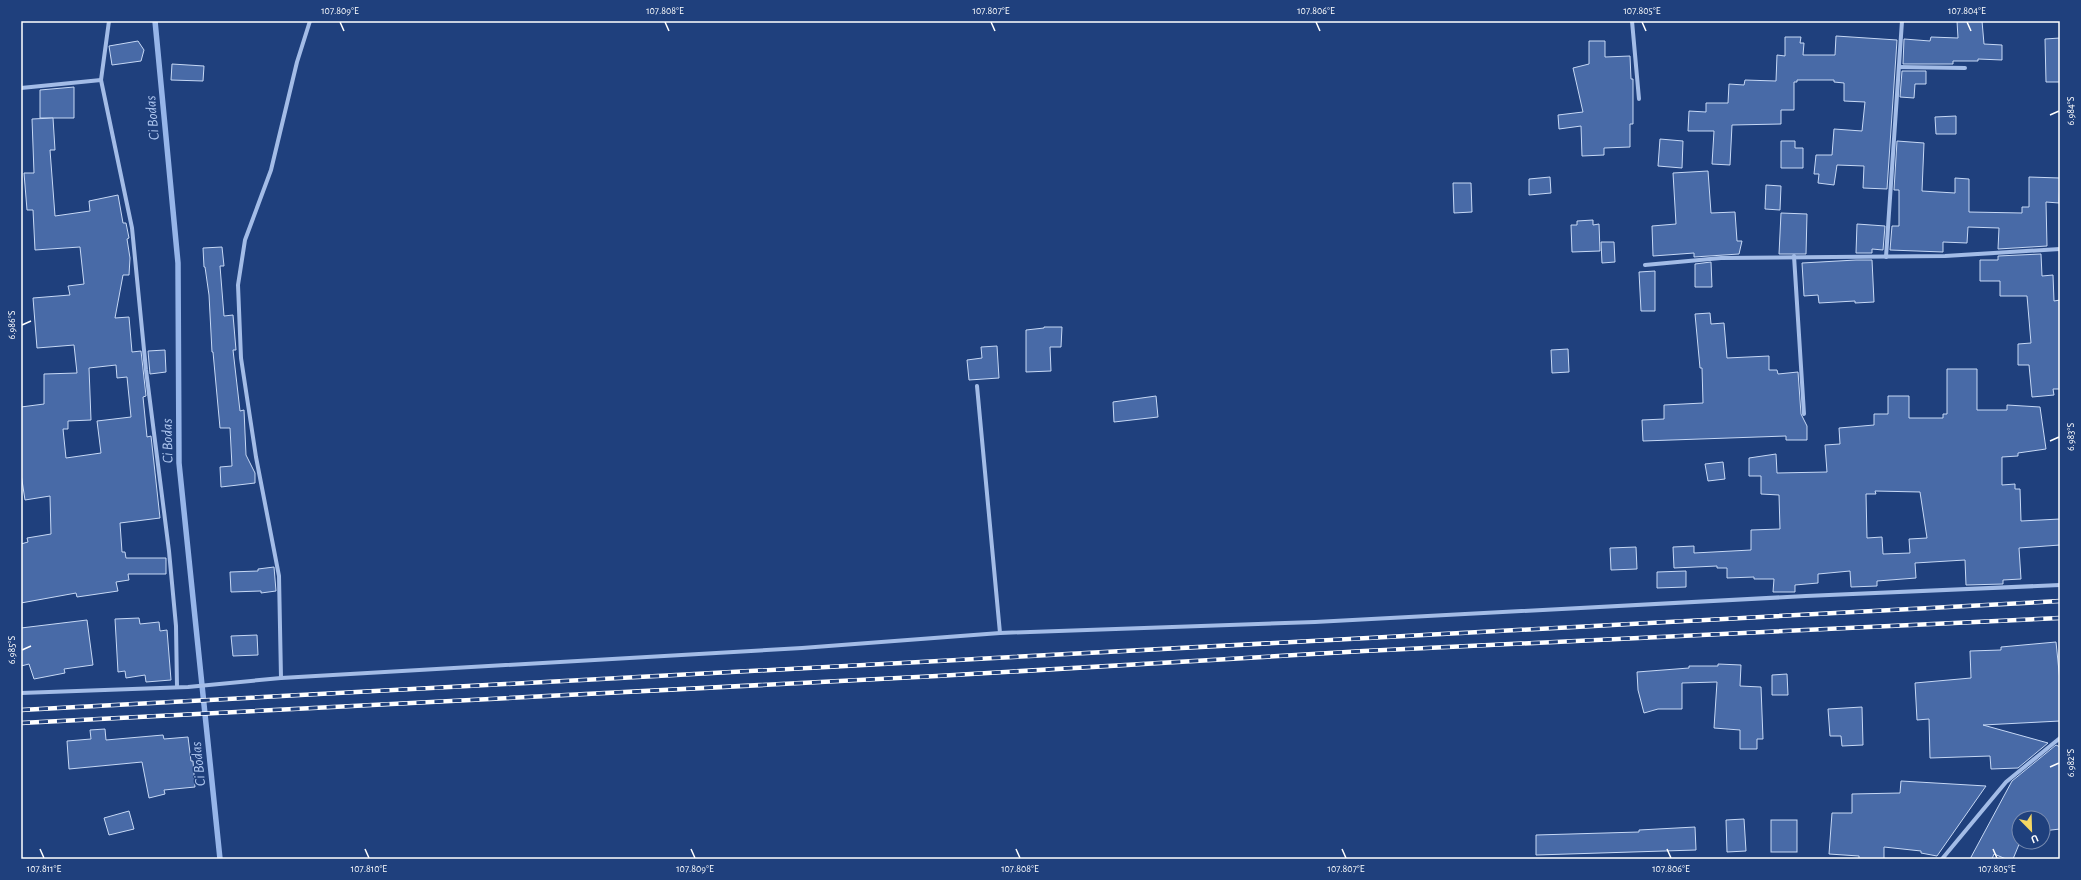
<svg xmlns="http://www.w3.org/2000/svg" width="2081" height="880" viewBox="0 0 2081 880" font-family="'Alegreya Sans',sans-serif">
<rect width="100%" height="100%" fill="#1f407d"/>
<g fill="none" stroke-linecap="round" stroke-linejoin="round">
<path stroke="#96b5e9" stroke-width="5.5" d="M155 21 178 263 179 463 220 859"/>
</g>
<g fill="#486aa7" stroke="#c6d8f5" fill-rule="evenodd">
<path d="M1957 21H1982L1984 44 2002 45V60L1978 59V61H1953V64H1903L1904 39 1930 41 1931 37 1958 38Z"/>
<path d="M1836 36 1897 40 1887 189 1863 188 1864 166 1837 165 1834 185 1818 183 1819 174H1814L1816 155H1832L1834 129 1862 131 1865 102 1844 101V83L1834 82V80H1797V82H1794V110H1781V124L1732 125 1730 165 1712 164 1714 131H1688L1689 111 1706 112V103H1728L1729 84 1744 85 1745 80 1776 81 1777 55 1785 56V37H1801L1800 43H1804L1803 55H1835Z"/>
<path d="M2060 38V82H2046L2045 39Z"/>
<path d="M138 41 144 50 141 61 112 65 109 46Z"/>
<path d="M1589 41H1605V57L1630 56 1631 79H1633V124H1630V147L1604 148V155L1582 156 1581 126 1559 129 1558 115 1583 112 1573 68 1589 64Z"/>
<path d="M172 64 204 66 203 81 171 80Z"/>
<path d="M1902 71H1926V84H1915L1914 98 1900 97Z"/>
<path d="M74 87V118H40V90Z"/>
<path d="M1956 116V134H1936L1935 117Z"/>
<path d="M53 118 55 150H50L55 216 90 211 89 201 118 195 123 223H126L129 238 127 239 130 258 129 275H123L115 318 129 317 132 352 141 351 146 396 143 397 147 437 151 436 160 518 120 523 122 552H125L126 558H166V574H128L129 580 116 582 118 591 77 597 76 593 21 603V544L28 542 27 538 51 534 50 496 25 500 21 474V407L44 404V374L77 373 74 345 37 348 33 298 70 295 68 286 84 284 80 247 35 250 33 210H27L24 173H34L32 119ZM116 365 117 378 127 377 131 417 97 421 101 453 66 458 63 429H68V421L91 420 89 368Z"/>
<path d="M1660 139 1683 141 1682 168 1658 166Z"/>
<path d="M1781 141H1795V148H1803V168H1781Z"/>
<path d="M1897 141 1924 143 1922 191 1955 193V178L1969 179V212L2022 213V207H2029V177L2060 178 2059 203 2046 202 2047 246 1998 249 1999 228 1968 227 1967 243 1943 242V252L1890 250 1892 226H1899V190H1894Z"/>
<path d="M1708 171 1711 213 1735 212 1737 241H1742L1739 254 1694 257V253L1653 256 1652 226 1676 224 1673 173Z"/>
<path d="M1550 177 1551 193 1529 195V179Z"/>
<path d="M1453 183H1471L1472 212 1454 213Z"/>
<path d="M1766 185 1781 186 1780 210 1765 209Z"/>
<path d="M1781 213 1807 214 1806 254H1779Z"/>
<path d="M1593 220V225L1599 224 1600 251 1572 252 1571 225H1577V221Z"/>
<path d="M1857 224 1885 226 1883 250 1872 249V253H1856Z"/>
<path d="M1601 242H1614L1615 262 1602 263Z"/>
<path d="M222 247 224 266H220L224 316 233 315 236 350H233L240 411 244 410 246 455 255 473V483L221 487 220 467 232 466 230 428H220L213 352H212L209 295 205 267H204L203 248Z"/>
<path d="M2041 254 2042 276 2053 275 2054 301 2060 300V389H2053L2054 395 2032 397 2029 365H2018V344L2031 343 2027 296H2000V281H1980V260H1998V256Z"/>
<path d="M1856 260H1872L1874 302 1855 303V301L1819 303 1818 295 1804 296 1802 263Z"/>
<path d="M1711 262 1712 287H1695V264Z"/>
<path d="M1655 271V311H1641L1639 272Z"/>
<path d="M1710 313 1711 324 1724 323 1727 358 1769 356V370H1777L1778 374 1798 372 1801 414 1807 426V440H1786V436L1643 441 1642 420 1664 419V405L1703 403 1702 368H1700L1695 314Z"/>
<path d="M1044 327H1062L1061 347H1050L1051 371 1026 372V330L1044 328Z"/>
<path d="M997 346 999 378 969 380 967 360 982 358 981 347Z"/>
<path d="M1568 349 1569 372 1552 373 1551 350Z"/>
<path d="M165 350 166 372 150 374 148 351Z"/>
<path d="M1947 369H1977V410H2007V405L2040 407 2046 449 2018 453V456L2002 457V485L2015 484V489H2020L2021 521 2060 519V545L2019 548 2021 579 2003 580V584L1966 585 1965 560 1915 563 1916 578 1877 581V586L1851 587 1850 571 1818 574V583L1795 585V592H1773L1774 579H1754V577L1727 578V568H1717V566L1674 568 1673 547 1694 546V553L1751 550V530L1780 529 1779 495 1761 494V476H1749V458L1776 454 1777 473 1827 472 1825 445 1840 444 1839 428 1874 425V414H1888V396H1909V418H1943V414H1947ZM1875 491 1920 492 1927 538 1909 539 1910 553 1883 554 1882 537 1867 538 1866 494H1876Z"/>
<path d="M1156 396 1158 417 1114 422 1113 402Z"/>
<path d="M1723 462 1725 479 1708 481 1705 464Z"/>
<path d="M1636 547 1637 569 1611 570 1610 548Z"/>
<path d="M274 567 276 591 261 593V591L231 592 230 572 258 571V569Z"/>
<path d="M1686 571V587L1657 588V572Z"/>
<path d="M139 618 140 624 159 622 160 631 167 630 171 680 146 682 145 675 126 678 125 671 118 672 115 619Z"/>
<path d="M87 620 93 665 64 669 65 673 34 679 29 664 21 666V628Z"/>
<path d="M257 635 258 655 233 656 231 636Z"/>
<path d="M2056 642 2060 681V721L1983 725 2048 743 2018 768 1991 769 1990 756 1930 758 1929 719 1917 720 1915 683 1971 678 1970 651 2001 650V647Z"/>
<path d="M1718 664 1741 665 1740 686 1761 687 1763 739H1757V749H1740V730L1714 728 1717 682 1682 683V709H1658L1644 713 1638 690 1637 672 1689 668V666H1718Z"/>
<path d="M1787 674 1788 695H1772V675Z"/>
<path d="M1862 707 1863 745 1842 746 1841 736H1830L1828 709Z"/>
<path d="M105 729 106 740 163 735 164 739 188 737 191 761H193L195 787 164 790 165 794 149 798 142 762 69 769 67 741 91 739 90 730Z"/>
<path d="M2056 745 2060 747V829L2043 831V818H2019L2020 842 2013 859H2006L1994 854 1992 859H1970L2012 781Z"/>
<path d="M1901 781 1986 786 1937 856 1921 853V851L1884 847V859H1859V856L1829 854 1832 813H1852V794L1900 793Z"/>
<path d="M129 811 134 829 109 835 104 818Z"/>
<path d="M1744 819 1746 851 1727 852 1726 820Z"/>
<rect x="1771" y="820" width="26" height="32"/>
<path d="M1695 827 1696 850 1536 855V835L1639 832V830Z"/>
</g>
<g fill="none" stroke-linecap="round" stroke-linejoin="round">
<g stroke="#a3bce7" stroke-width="4">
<path d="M109 21 101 80 132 228 146 370 169 551 176 626 177 687"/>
<path d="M1632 21 1639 99"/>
<path d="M1899 67 1965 68"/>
<path d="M21 88 101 80"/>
<path d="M1794 256 1804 414"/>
<path d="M1886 257 1902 21"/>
<path d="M1645 265 1721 258 1945 256 2060 249"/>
<path d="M977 386 1000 633"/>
<path d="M281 678 279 576 256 457 241 358 238 285 245 240 271 170 297 62 310 21"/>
<path d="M21 693 188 687 281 678 802 648 1000 633 1315 622 1806 596 2060 585"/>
<path d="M1942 859 2006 782 2060 738"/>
</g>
<defs>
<g id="rail">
<path d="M21 710 2060 601"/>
<path d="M21 723 937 676 1364 651 2060 618"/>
</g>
</defs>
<use href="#rail" stroke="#fff" stroke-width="4.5"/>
<use href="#rail" stroke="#1f407d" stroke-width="3" stroke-dasharray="9" stroke-linecap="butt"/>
</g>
<path fill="none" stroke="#fff" stroke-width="1.5" d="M340 22 344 31M665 22 669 31M991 22 995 31M1316 22 1320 31M1642 22 1646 31M1967 22 1971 31M2050 115 2059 111M22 325 31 321M2050 441 2059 437M22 650 31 646M2050 767 2059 763M40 849 44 858M365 849 369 858M691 849 695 858M1016 849 1020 858M1342 849 1346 858M1667 849 1671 858M1993 849 1997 858"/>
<g text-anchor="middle" stroke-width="3" stroke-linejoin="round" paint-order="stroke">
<g font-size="15" font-style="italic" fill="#aec6ef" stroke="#1f407d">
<text transform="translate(152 118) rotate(-95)" y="5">Ci Bodas</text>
<text transform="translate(167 441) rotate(-91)" y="5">Ci Bodas</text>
<text transform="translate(198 764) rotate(-96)" y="5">Ci Bodas</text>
</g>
</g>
<rect width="2081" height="880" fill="none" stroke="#1f407d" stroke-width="44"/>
<g transform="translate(2031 830) rotate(157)"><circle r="19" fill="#1f407d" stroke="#798cb1"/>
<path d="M0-3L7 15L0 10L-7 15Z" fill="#f5d763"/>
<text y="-6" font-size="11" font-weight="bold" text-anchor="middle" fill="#ffffff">U</text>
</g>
<rect x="22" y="22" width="2037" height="836" fill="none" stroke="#fff" stroke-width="1.5"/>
<g font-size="10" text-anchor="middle" fill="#fff">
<text x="340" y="14">107.809°E</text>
<text x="665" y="14">107.808°E</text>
<text x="991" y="14">107.807°E</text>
<text x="1316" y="14">107.806°E</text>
<text x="1642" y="14">107.805°E</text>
<text x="1967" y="14">107.804°E</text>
<text transform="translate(2070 111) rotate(-90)" y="4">6.984°S</text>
<text transform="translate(11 325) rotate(-90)" y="4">6.986°S</text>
<text transform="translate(2070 437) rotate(-90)" y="4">6.983°S</text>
<text transform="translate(11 650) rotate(-90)" y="4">6.985°S</text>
<text transform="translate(2070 763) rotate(-90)" y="4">6.982°S</text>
<text x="44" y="872">107.811°E</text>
<text x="369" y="872">107.810°E</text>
<text x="695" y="872">107.809°E</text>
<text x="1020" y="872">107.808°E</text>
<text x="1346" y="872">107.807°E</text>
<text x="1671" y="872">107.806°E</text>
<text x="1997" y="872">107.805°E</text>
</g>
</svg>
